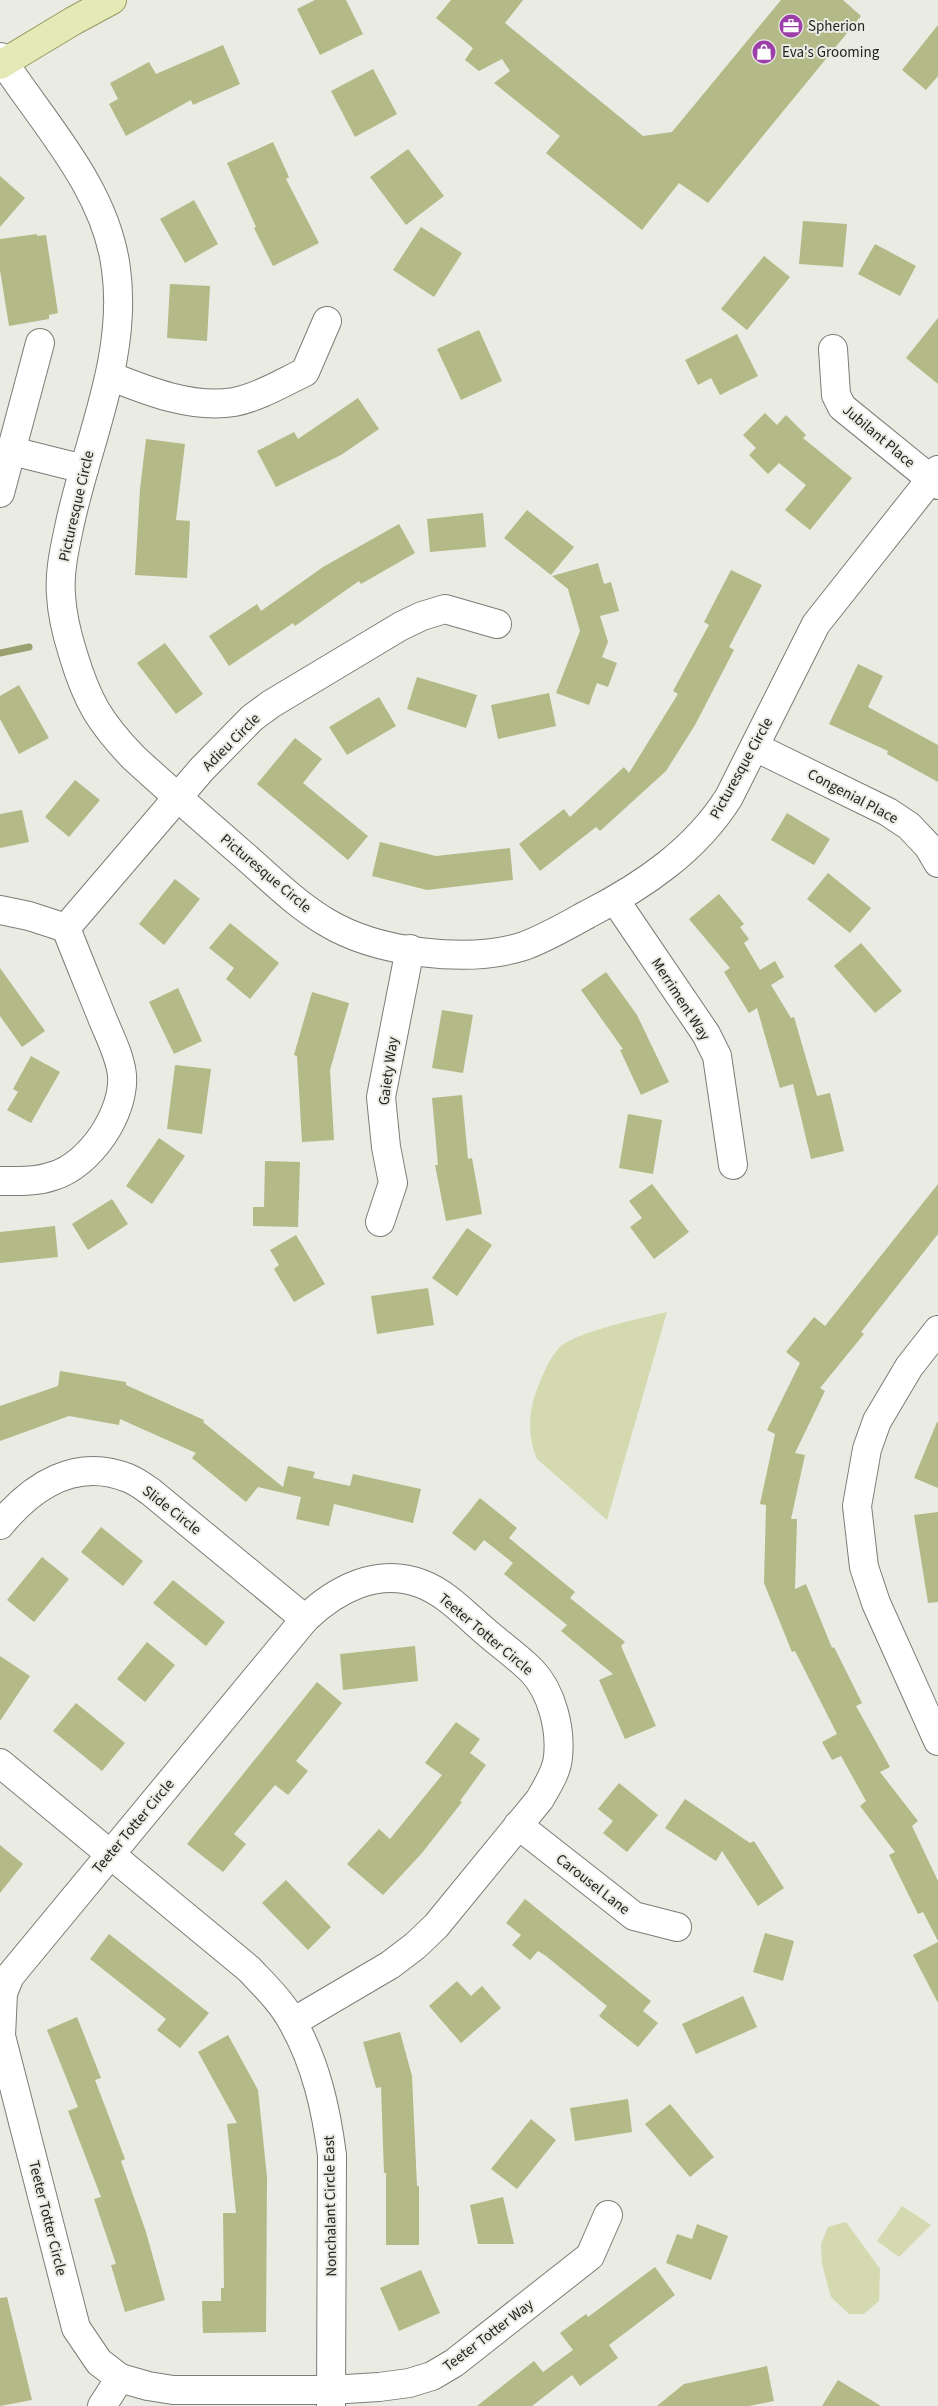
<svg xmlns="http://www.w3.org/2000/svg" width="938" height="2406" viewBox="0 0 938 2406" font-family="'Source Sans 3',sans-serif">
<rect width="100%" height="100%" fill="#eaebe2"/>
<g fill="#d4d9b0">
<path d="M667 1312 607 1520 537 1459C528 1438 528 1413 536 1392 542 1377 548 1360 559 1348 574 1332 643 1318 667 1312Z"/>
<path d="M902 2206 931 2225 899 2257 877 2241Z"/>
<path d="M846 2222 880 2269 879 2301 864 2314H849L831 2297 822 2264 821 2244 828 2227Z"/>
</g>
<g fill="none" stroke-linecap="round" stroke-linejoin="round">
<path stroke="#9ba070" stroke-width="7" d="M0 653 29 647"/>
</g>
<g fill="#b4b988">
<path d="M315 0H346L363 34 320 55 297 9Z"/>
<path d="M451 0H523L505 23 643 136 672 132 781 0H843L861 16 708 203 679 183 642 230 546 153 560 136 494 83 510 71 502 59 479 71 465 60 473 48 436 18Z"/>
<path d="M938 25V76L926 90 902 70Z"/>
<path d="M223 45 240 84 193 105 191 100 126 136 109 104 118 99 110 83 149 62 156 74Z"/>
<path d="M373 69 397 114 355 137 331 91Z"/>
<path d="M273 142 289 177 286 179 319 243 273 266 254 228 256 227 227 163Z"/>
<path d="M408 149 444 196 406 225 370 177Z"/>
<path d="M0 176 25 198 0 227Z"/>
<path d="M194 200 218 244 185 263 160 219Z"/>
<path d="M803 221 847 224 843 267 799 264Z"/>
<path d="M421 227 462 253 434 297 393 270Z"/>
<path d="M37 234V236L46 235 58 313 49 315V319L9 326 0 270V239Z"/>
<path d="M875 244 916 266 900 296 858 274Z"/>
<path d="M764 256 790 277 747 330 721 309Z"/>
<path d="M170 284 210 286 207 341 167 338Z"/>
<path d="M938 318V384L906 358Z"/>
<path d="M479 330 502 381 461 400 437 349Z"/>
<path d="M737 334 758 376 720 395 711 378 698 385 685 360Z"/>
<path d="M358 398 379 429 341 455 276 487 257 451 294 432 298 439Z"/>
<path d="M765 413 777 425 786 415 806 435 803 438 852 478 810 530 785 510 806 485 779 463 768 474 749 455 756 448 743 435Z"/>
<path d="M146 439 185 444 176 520 190 521 187 578 135 575 140 489Z"/>
<path d="M527 510 574 547 551 575 504 538Z"/>
<path d="M483 513 486 547 430 552 427 519Z"/>
<path d="M399 524 415 553 361 584 359 581 295 626 293 623 229 666 209 636 257 604 261 611 323 567Z"/>
<path d="M598 563 604 584 611 582 619 611 600 616 608 642 602 657 617 663 608 687 597 683 589 705 556 693 580 631 568 589 552 576Z"/>
<path d="M731 570 762 585 729 647 734 650 695 725 666 771 600 831 596 827 540 871 519 844 564 809 570 817 624 767 629 773 678 694 673 691 709 625 704 622Z"/>
<path d="M165 643 203 694 176 714 137 663Z"/>
<path d="M858 664 883 676 868 707 938 745V782L887 754 888 751 829 724Z"/>
<path d="M417 677 477 695 466 728 407 709Z"/>
<path d="M19 685 49 738 19 754 0 719V696Z"/>
<path d="M549 693 556 726 498 739 491 705Z"/>
<path d="M379 697 396 726 347 755 329 727Z"/>
<path d="M295 738 322 759 303 783 368 836 348 860 257 784Z"/>
<path d="M75 780 100 800 69 837 45 817Z"/>
<path d="M22 810 29 842 0 848V814Z"/>
<path d="M787 813 830 839 814 865 771 840Z"/>
<path d="M380 842 436 856 510 848 513 880 427 890 372 876Z"/>
<path d="M828 873 871 908 850 933 807 899Z"/>
<path d="M175 879 200 899 164 945 139 924Z"/>
<path d="M719 894 744 924 740 927 749 939 744 943 760 970 775 961 784 977 771 985 791 1018 794 1017 817 1096 830 1093 844 1151 811 1159 793 1084 780 1088 757 1008 749 1013 724 972 730 968 689 919Z"/>
<path d="M230 923 279 963 250 999 226 979 234 968 209 948Z"/>
<path d="M861 943 902 991 875 1013 834 966Z"/>
<path d="M0 968 45 1031 22 1047 0 1016Z"/>
<path d="M606 972 637 1015 669 1082 641 1095 620 1050 623 1049 581 990Z"/>
<path d="M178 988 202 1041 174 1054 149 1002Z"/>
<path d="M312 992 349 1003 330 1070 334 1140 302 1142 297 1056 294 1055Z"/>
<path d="M442 1010 473 1015 463 1073 432 1068Z"/>
<path d="M31 1056 60 1072 31 1123 7 1110 18 1092 13 1089Z"/>
<path d="M175 1065 211 1069 202 1134 167 1129Z"/>
<path d="M462 1095 468 1159 472 1158 482 1214 446 1221 435 1165H438L432 1098Z"/>
<path d="M628 1114 662 1120 653 1174 619 1168Z"/>
<path d="M159 1138 185 1156 152 1204 126 1186Z"/>
<path d="M265 1161 300 1162 298 1227 253 1226V1207H264Z"/>
<path d="M652 1184 689 1232 654 1259 630 1227 642 1218 629 1201Z"/>
<path d="M938 1184V1234L861 1332 864 1334 820 1388 825 1391 795 1453 805 1455 791 1519H797L795 1589 806 1584 832 1648 834 1647 862 1703 856 1706 890 1767 880 1772 918 1821 912 1826 938 1881V1941L923 1912 918 1914 889 1855 895 1852 860 1806 866 1801 841 1756 832 1760 822 1742 837 1734 795 1651 792 1652 764 1583 766 1505 760 1504 775 1434 767 1430 800 1363 786 1352 814 1317 825 1326Z"/>
<path d="M112 1199 128 1224 88 1250 72 1224Z"/>
<path d="M55 1226 58 1257 0 1263V1232Z"/>
<path d="M467 1228 492 1245 457 1296 432 1278Z"/>
<path d="M296 1235 325 1284 294 1302 274 1269 279 1265 270 1250Z"/>
<path d="M428 1288 434 1325 377 1334 371 1296Z"/>
<path d="M60 1371 126 1382V1385L204 1420 203 1422 283 1487 288 1466 315 1472 313 1478 350 1486 353 1474 421 1489 413 1523 334 1504 329 1526 296 1519 301 1497 258 1487 246 1502 192 1458 196 1453 120 1419 119 1425 69 1416 0 1441V1406L58 1386Z"/>
<path d="M937 1422H938V1488L914 1478Z"/>
<path d="M480 1498 517 1528 509 1538 575 1592 570 1598 625 1642 621 1646 656 1726 625 1739 599 1680 613 1674 561 1631 567 1625 504 1574 513 1563 484 1540 475 1551 452 1533Z"/>
<path d="M938 1512V1602L928 1603 914 1515Z"/>
<path d="M101 1527 143 1561 123 1586 81 1552Z"/>
<path d="M42 1557 69 1579 34 1622 7 1600Z"/>
<path d="M173 1580 225 1622 206 1646 153 1603Z"/>
<path d="M147 1642 175 1665 145 1702 117 1679Z"/>
<path d="M415 1646 418 1681 343 1690 340 1654Z"/>
<path d="M0 1656 30 1676 0 1721Z"/>
<path d="M317 1682 342 1703 296 1761 308 1771 288 1795 275 1785 234 1834 246 1844 223 1872 187 1844Z"/>
<path d="M76 1703 125 1743 102 1771 53 1731Z"/>
<path d="M456 1722 480 1739 470 1753 486 1765 460 1801 462 1802 422 1853 383 1895 347 1864 379 1829 390 1839 442 1775 425 1763Z"/>
<path d="M619 1783 658 1815 627 1852 603 1833 613 1821 598 1809Z"/>
<path d="M685 1799 750 1843 754 1841 784 1888 758 1906 722 1851 716 1861 665 1828Z"/>
<path d="M0 1845 23 1864 0 1893Z"/>
<path d="M286 1880 331 1927 308 1950 262 1903Z"/>
<path d="M525 1899 651 2001 643 2011 658 2023 638 2047 599 2016 607 2006 546 1956 538 1951 530 1960 512 1945 521 1935 506 1923Z"/>
<path d="M765 1933 794 1941 783 1981 753 1972Z"/>
<path d="M109 1934 209 2013 180 2048 157 2030 166 2019 90 1959Z"/>
<path d="M938 1942V2003L913 1955Z"/>
<path d="M457 1981 471 1996 482 1986 501 2008 461 2043 429 2006Z"/>
<path d="M743 1996 757 2027 696 2054 682 2024Z"/>
<path d="M77 2017 101 2078 95 2080 125 2159 121 2161 146 2232 165 2300 125 2312 111 2265 116 2264 94 2199 101 2197 68 2111 78 2107 47 2030Z"/>
<path d="M400 2032 412 2076 417 2186H419V2245H386V2173H384L381 2087 376 2088 363 2042Z"/>
<path d="M228 2035 258 2090 267 2177 266 2332 203 2333 202 2301H221V2288H224L223 2213H236L227 2124 237 2123 198 2052Z"/>
<path d="M628 2099 632 2132 575 2141 570 2108Z"/>
<path d="M670 2104 714 2157 690 2177 645 2124Z"/>
<path d="M531 2119 556 2140 517 2189 491 2169Z"/>
<path d="M503 2197 514 2244H478L470 2205Z"/>
<path d="M697 2224 728 2236 711 2280 666 2263 677 2234 692 2239Z"/>
<path d="M655 2267 675 2295 609 2345 618 2358 580 2386 572 2375 532 2406H477L534 2361 543 2372 573 2350 560 2333 586 2314 588 2317Z"/>
<path d="M421 2270 440 2313 399 2331 380 2288Z"/>
<path d="M7 2297 32 2400 0 2406V2298Z"/>
<path d="M767 2366 774 2401 749 2406H657L684 2384Z"/>
<path d="M838 2380 881 2406H822Z"/>
</g>
<g fill="none" stroke-linecap="round" stroke-linejoin="round">
<defs>
<g id="minor">
<path d="M0 57C43 123 106 188 116 269 128 356 88 440 70 523 65 547 59 571 61 595 62 616 67 635 73 654 87 701 100 723 134 758 171 792 209 825 247 858 272 880 297 905 326 922 377 953 468 964 524 946 546 938 568 925 588 914 643 886 696 850 729 797L816 624 938 470"/>
<path d="M833 349 836 395 842 407 938 485"/>
<path d="M110 376C147 391 193 409 234 402 259 397 282 383 305 372L327 321"/>
<path d="M12 451 84 469"/>
<path d="M0 493 40 343"/>
<path d="M755 747 888 812 909 826 928 846 938 863"/>
<path d="M615 900 706 1034 717 1056 733 1165"/>
<path d="M0 910 29 916 66 928C78 959 91 990 103 1020 110 1037 120 1056 122 1075 125 1113 90 1165 53 1176 36 1182 17 1181 0 1181"/>
<path d="M66 928 202 769 252 718 271 704 401 626 422 616 445 609 497 624"/>
<path d="M380 1222 393 1183 386 1147 381 1097 410 949"/>
<path d="M938 1330 909 1367 877 1421 867 1449 857 1506 864 1567 876 1603 938 1741"/>
<path d="M0 1525C32 1486 76 1457 128 1478 136 1481 144 1487 151 1492L305 1619"/>
<path d="M0 1763 249 1969C265 1986 282 2002 293 2023 316 2064 326 2109 332 2155L331 2406"/>
<path d="M518 1825 634 1916 677 1927"/>
<path d="M120 2378 99 2362 76 2328 1 2036 3 1993 10 1976 305 1619C336 1589 378 1567 422 1584 446 1593 466 1615 486 1632 501 1645 518 1657 532 1671 552 1692 561 1729 558 1757 557 1772 547 1786 540 1799L436 1926 415 1946 390 1965 293 2022"/>
<path d="M102 2406 120 2378 148 2386 173 2390H330L379 2387 409 2383 432 2376 454 2363 590 2256 608 2215"/>
</g>
<path id="major" d="M0 65 73 21 112 0"/>
</defs>
<use href="#minor" stroke="#7c7d76" stroke-width="30"/>
<use href="#major" stroke="#959a63" stroke-width="30"/>
<use href="#minor" stroke="#fff" stroke-width="28"/>
<use href="#major" stroke="#e4e9b6" stroke-width="28"/>
</g>
<defs>
<symbol id="office-disc" viewBox="-11 -11 22 22"><circle r="9.5" fill="#9d3fa8" stroke="#eaebe2"/><path d="M-6-3h4V-5.5h4V-3h4V5H-6ZM-1-4.5V-3h2v-1.5ZM-6 0V1H6V0Z" fill="#fff"/></symbol>
<symbol id="shop-disc" viewBox="-11 -11 22 22"><circle r="9.5" fill="#9d3fa8" stroke="#eaebe2"/><path d="M-5-2.5h2.3a2.7 3.5 0 0 1 5.4 0H5L5.5 6h-11ZM-1.5-2.5h3a1.5 2.3 0 0 0-3 0Z" fill="#fff"/></symbol>
</defs>
<g fill-rule="evenodd">
<use href="#office-disc" x="777" y="12" width="28" height="28"/>
<use href="#shop-disc" x="750" y="38" width="28" height="28"/>
</g>
<g text-anchor="middle" stroke-width="4" stroke-linejoin="round" paint-order="stroke">
<g font-size="15" fill="#242421" stroke="#eaebe2" text-anchor="start">
<text x="808" y="31">Spherion</text>
<text x="782" y="57">Eva's Grooming</text>
</g>
<g font-size="15" fill="#242421" stroke="#eaebe2">
<text transform="translate(879 436) rotate(40)" y="5">Jubilant Place</text>
<text transform="translate(76 506) rotate(-77)" y="5">Picturesque Circle</text>
<text transform="translate(231 742) rotate(-45)" y="5">Adieu Circle</text>
<text transform="translate(741 768) rotate(-61)" y="5">Picturesque Circle</text>
<text transform="translate(853 796) rotate(28)" y="5">Congenial Place</text>
<text transform="translate(266 873) rotate(40)" y="5">Picturesque Circle</text>
<text transform="translate(681 999) rotate(57)" y="5">Merriment Way</text>
<text transform="translate(388 1071) rotate(-82)" y="5">Gaiety Way</text>
<text transform="translate(172 1510) rotate(38)" y="5">Slide Circle</text>
<text transform="translate(486 1634) rotate(40)" y="5">Teeter Totter Circle</text>
<text transform="translate(133 1826) rotate(-50)" y="5">Teeter Totter Circle</text>
<text transform="translate(593 1884) rotate(38)" y="5">Carousel Lane</text>
<text transform="translate(330 2206) rotate(-91)" y="5">Nonchalant Circle East</text>
<text transform="translate(48 2218) rotate(76)" y="5">Teeter Totter Circle</text>
<text transform="translate(488 2335) rotate(-37)" y="5">Teeter Totter Way</text>
</g>
</g>
</svg>
